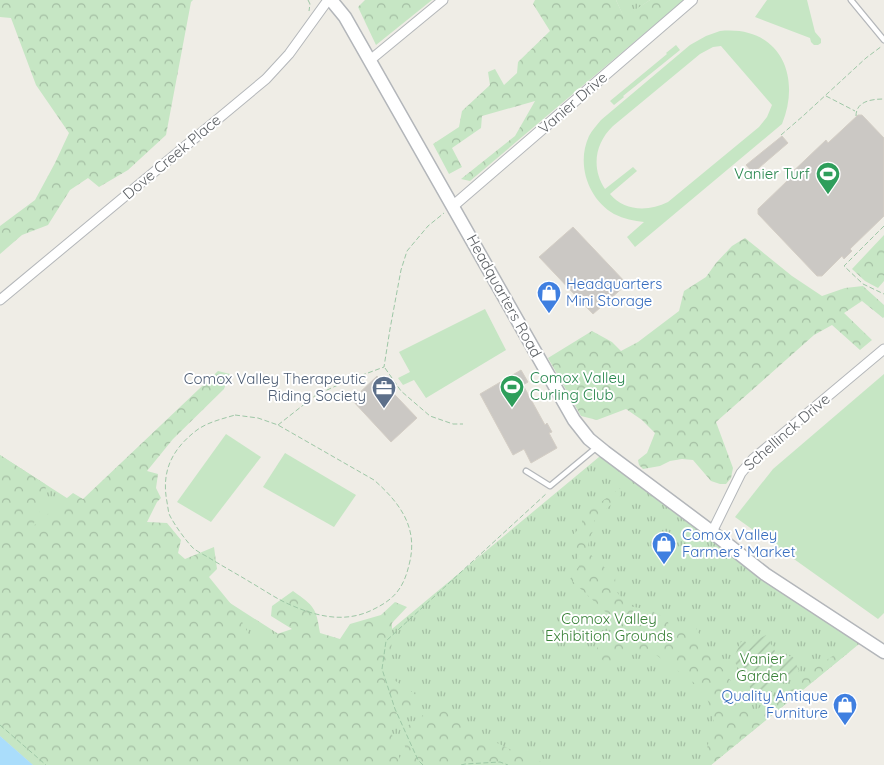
<svg xmlns="http://www.w3.org/2000/svg" width="884" height="765" viewBox="0 0 884 765" font-family="Quicksand,sans-serif">
<defs>
<pattern id="grass-tufts" width="24" height="20" patternUnits="userSpaceOnUse" patternTransform="scale(1.25)"><rect width="24" height="20" fill="#c6e6c4"/><path d="M3 7l-1-3M5 7V3M7 7l1-3M15 17l-1-3M17 17v-4M19 17l1-3" fill="none" stroke="#a4bea3"/></pattern>
<pattern id="forest-crowns" width="20" height="18" patternUnits="userSpaceOnUse" patternTransform="scale(1.25)"><rect width="20" height="18" fill="#c6e6c4"/><path d="M2 6a3 3 0 1 1 6 0M12 15a3 3 0 1 1 6 0" fill="none" stroke="#a4bea3"/></pattern>
<pattern id="garden-furrows" width="10" height="10" patternUnits="userSpaceOnUse" patternTransform="scale(1.25)"><rect width="10" height="10" fill="#c6e6c4"/><path d="M-1 1l2-2M0 10L10 0M9 11l2-2" fill="none" stroke="#a4bea3"/></pattern>
</defs>
<rect width="100%" height="100%" fill="#efede6"/>
<g fill="url(#grass-tufts)">
<path d="M616 0H650L624 18Z"/>
<path d="M605 452 864 640 711 765H33L0 736V455L339 673Z"/>
</g>
<g fill="url(#forest-crowns)">
<path d="M0 0H193L191 2 166 135 128 170 99 187 88 178 70 190 48 225 22 235 0 254V226L35 200 55 163 69 133 36 85 11 18 0 17Z"/>
<path d="M365 0H432L376 45 358 7Z"/>
<path d="M535 0H616L624 17 650 0H684L470 181 461 179 515 136 535 101 482 116 481 128 452 148 462 167 449 174 433 144 459 127 462 111 490 85 488 72 495 69 504 85 517 73 518 62 550 31 533 4Z"/>
<path d="M884 235V281L878 288 865 281 852 269Z"/>
<path d="M745 238 792 276 822 296 845 288 863 286 884 305V317L883 318 862 301 844 313 872 340 860 350 832 325 814 335 716 422 733 468 731 478 726 484H720L711 481 693 460 682 459 670 461 660 466 643 469 639 465 638 460 647 453 655 433 642 420 626 409 597 420 581 416 548 358 592 331 612 342 621 351 638 342 679 311 684 291 706 277 716 263 732 246Z"/>
<path d="M218 371 230 374 224 389 173 439 147 471 158 474 156 488 161 498 157 502 147 522 167 523 181 540 178 553 185 559 214 547 217 569 209 577 235 609 253 642 292 629 271 616 272 606 293 591C314 606 316 607 320 633L340 639 350 624 381 615 395 602 407 607 392 623V642L388 676 415 694V709H403L388 720 394 742 402 765H33L0 736V455L45 484 47 496 32 527 73 493 83 499Z"/>
<path d="M620 488 621 495 594 521 593 531 588 541 589 553 615 577 616 591 628 606C648 609 665 612 674 632L683 626 696 628 703 641 700 651 716 659 752 713 841 650 849 652 711 765H693L701 762 706 752 714 722 705 691 648 649 639 654 628 649 620 650 612 664 604 662 596 651 601 640 614 637 623 628 570 579 579 566 574 534 582 525V516Z"/>
<path d="M442 702 469 730 512 750 549 765H411L400 731Z"/>
</g>
<path fill="url(#garden-furrows)" d="M754 635 757 640 766 635 776 653 793 657 799 671 754 694 733 659 741 642 744 640 747 644Z"/>
<g fill="#c6e6c4" fill-rule="evenodd">
<path d="M767 0H807L815 32 821 39V43L818 45H814L811 42 810 38 755 17Z"/>
<path d="M720 31C779 25 802 75 782 124L635 247 627 237 644 222C634 221 624 219 614 214 588 199 576 164 589 136 592 130 597 125 601 120L690 45 706 36ZM721 46 772 105 767 117 759 127 668 202C648 212 624 211 610 194L637 171 633 167 605 189C591 168 595 143 613 126L700 54 713 47Z"/>
<path d="M676 45 680 50 623 96 624 97 614 105 610 101 667 54 666 53Z"/>
<path d="M485 309 506 350 426 398 414 380 403 385 398 378 410 372 399 352Z"/>
<path d="M884 374V613L878 619 735 517 773 469Z"/>
<path d="M226 434 261 457 211 522 177 502Z"/>
<path d="M285 453 356 495 334 527 263 487Z"/>
</g>
<path fill="#aaddfb" d="M0 736 33 765H0Z"/>
<g fill="#cbc8c4" stroke="#d4cec5">
<path d="M858 115H862L884 138V216L850 249 852 251 844 259 842 256 822 276H817L758 214V209L787 181 785 179 826 140 828 143Z"/>
<path d="M782 136 788 143 753 173 746 165Z"/>
<path d="M573 227 627 284 593 314 539 257Z"/>
<path d="M521 370 528 382 523 385 545 425 547 423 552 432 549 433 557 448 531 463 524 449 513 455 480 394Z"/>
<path d="M377 376 417 418 391 442 352 400Z"/>
</g>
<g fill="none" stroke-linecap="round" stroke-linejoin="round">
<defs>
<g id="service">
<path d="M851 0 884 40"/>
<path d="M526 471 550 486 597 447"/>
</g>
<g id="minor">
<path d="M369 61 443 0"/>
<path d="M0 300 266 79 289 54 328 0"/>
<path d="M712 532 741 473 753 459 884 349"/>
</g>
<path id="tertiary" d="M453 206 692 0"/>
<path id="secondary" d="M331 0 345 17 574 420 589 439 605 452 712 532 765 574 884 652"/>
</defs>
<use href="#service" stroke="#b4b7ba" stroke-width="7"/>
<use href="#minor" stroke="#b4b7ba" stroke-width="11"/>
<use href="#tertiary" stroke="#b4b7ba" stroke-width="12"/>
<use href="#secondary" stroke="#b3b6ba" stroke-width="15"/>
<g stroke="#9ec7a6" stroke-width="1" stroke-dasharray="5 2.5" stroke-linecap="butt">
<path d="M308 0 310 4 309 11"/>
<path d="M826 96 855 111"/>
<path d="M856 116C856 101 872 99 884 99"/>
<path d="M781 135 803 116 866 58 882 46"/>
<path d="M884 226 844 266 863 284 884 294"/>
<path d="M385 368 401 391 430 416 453 424H463"/>
<path d="M235 415 258 418 278 425 374 480C400 503 419 528 409 565 404 586 396 598 376 608 349 623 321 618 293 606 278 600 264 590 250 582 237 574 224 567 211 559 205 555 197 552 192 547 184 538 176 527 170 516 168 512 168 507 167 502 161 471 172 449 197 430 208 422 222 419 235 415Z"/>
<path d="M278 425 316 395 349 380 384 367 390 329 401 270 407 251 428 226 444 213"/>
<path d="M0 725 46 765"/>
<path d="M423 765 418 760 395 709 382 669 386 641 547 493"/>
<path d="M461 765 465 764 500 762 508 765"/>
</g>
<use href="#service" stroke="#fff" stroke-width="4.5"/>
<use href="#minor" stroke="#fff" stroke-width="9"/>
<use href="#tertiary" stroke="#fff" stroke-width="10"/>
<use href="#secondary" stroke="#fff" stroke-width="12"/>
</g>
<defs>
<symbol id="stadium-pin" viewBox="-11 -11 22 30"><path d="M0 17L-7.5 6A9.5 9.5 0 1 1 7.5 6Z" fill="#2e9e5b" stroke="#fff"/><path d="M0-5a6.5 5 0 1 0 0 10a6.5 5 0 1 0 0-10ZM-3.5-1.8h7v3.6h-7Z" fill="#fff"/></symbol>
<symbol id="shop-pin" viewBox="-11 -11 22 30"><path d="M0 17L-7.5 6A9.5 9.5 0 1 1 7.5 6Z" fill="#3f7fe0" stroke="#fff"/><path d="M-5-2.5h2.3a2.7 3.5 0 0 1 5.4 0H5L5.5 6h-11ZM-1.5-2.5h3a1.5 2.3 0 0 0-3 0Z" fill="#fff"/></symbol>
<symbol id="office-pin" viewBox="-11 -11 22 30"><path d="M0 17L-7.5 6A9.5 9.5 0 1 1 7.5 6Z" fill="#5c6f8a" stroke="#fff"/><path d="M-6-3h4V-5.5h4V-3h4V5H-6ZM-1-4.5V-3h2v-1.5ZM-6 0V1H6V0Z" fill="#fff"/></symbol>
</defs>
<g fill-rule="evenodd">
<use href="#stadium-pin" x="814" y="160" width="28" height="38"/>
<use href="#shop-pin" x="535" y="279" width="28" height="38"/>
<use href="#stadium-pin" x="498" y="373" width="28" height="38"/>
<use href="#office-pin" x="370" y="374" width="28" height="38"/>
<use href="#shop-pin" x="650" y="530" width="28" height="38"/>
<use href="#shop-pin" x="831" y="691" width="28" height="38"/>
</g>
<g text-anchor="middle" stroke-width="4" stroke-linejoin="round" paint-order="stroke">
<g font-size="15" fill="#5e6266" stroke="#fff">
<text transform="translate(573 103) rotate(-41)" y="5">Vanier Drive</text>
<text transform="translate(172 157) rotate(-40)" y="5">Dove Creek Place</text>
<text transform="translate(504 296) rotate(61)" y="5">Headquarters Road</text>
<text transform="translate(787 432) rotate(-41)" y="5">Schellinck Drive</text>
</g>
<g font-size="15" fill="#27864d" stroke="#fff" text-anchor="end">
<text x="810" y="179">Vanier Turf</text>
<text x="530" y="383" text-anchor="start">Comox Valley<tspan x="530" dy="17">Curling Club</tspan></text>
</g>
<g font-size="15" fill="#366cbe" stroke="#fff" text-anchor="start">
<text x="566" y="289">Headquarters<tspan x="566" dy="17">Mini Storage</tspan></text>
<text x="682" y="540">Comox Valley<tspan x="682" dy="17">Farmers’ Market</tspan></text>
<text x="828" y="701" text-anchor="end">Quality Antique<tspan x="828" dy="17">Furniture</tspan></text>
</g>
<g font-size="15" fill="#4e5e75" stroke="#fff" text-anchor="end">
<text x="366" y="384">Comox Valley Therapeutic<tspan x="366" dy="17">Riding Society</tspan></text>
</g>
<g font-size="15" fill="#3a8239" stroke="#fff">
<text x="609" y="624">Comox Valley<tspan x="609" dy="17">Exhibition Grounds</tspan></text>
<text x="762" y="664">Vanier<tspan x="762" dy="17">Garden</tspan></text>
</g>
</g>
</svg>
